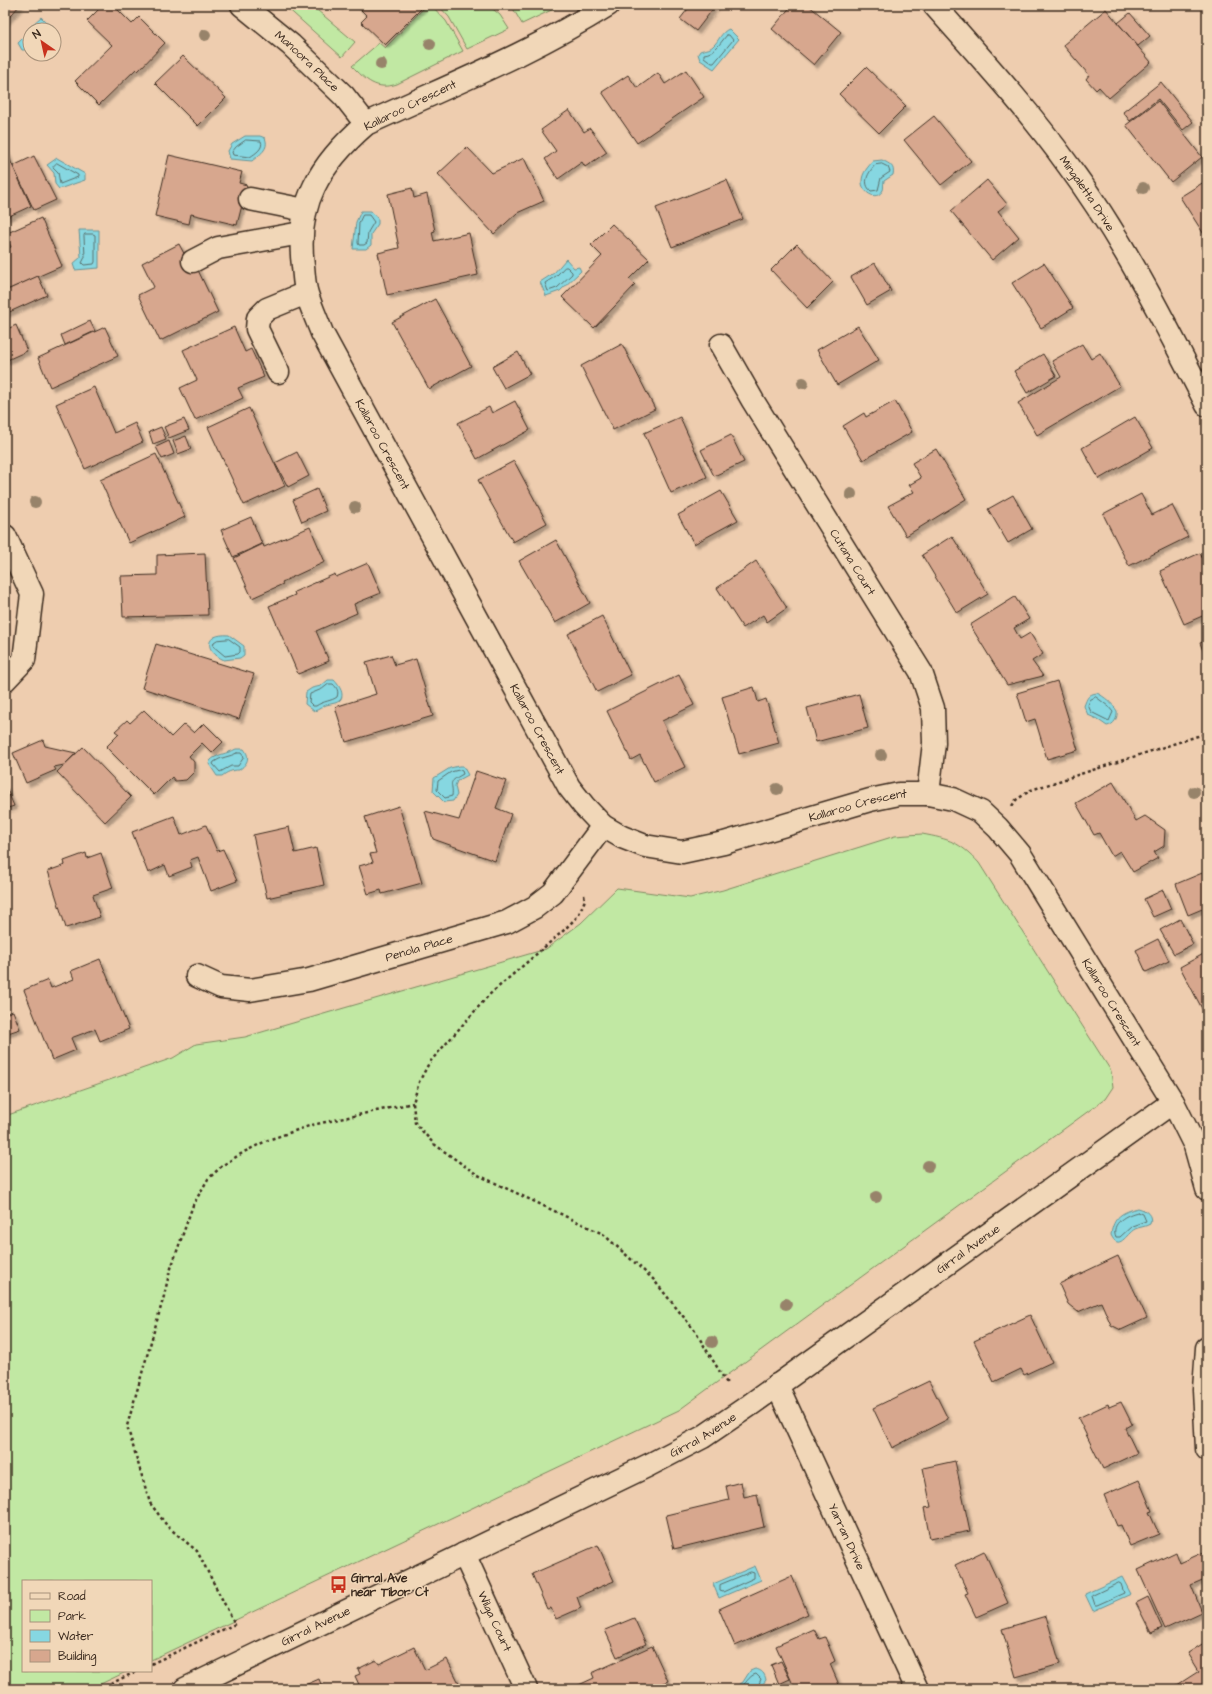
<svg xmlns="http://www.w3.org/2000/svg" width="1212" height="1694" viewBox="0 0 1212 1694" font-family="'Architects Daughter',sans-serif">
<defs>
<filter id="shadow"><feDropShadow dx="3.5" dy="3.5" stdDeviation="1" flood-color="#0004"/></filter>
</defs>
<rect width="100%" height="100%" fill="#eecdaf"/>
<filter id="ink" filterUnits="userSpaceOnUse"><feTurbulence type="fractalNoise" baseFrequency=".025" numOctaves="2"/><feDisplacementMap in="SourceGraphic" scale="8" xChannelSelector="R" yChannelSelector="G"/><feConvolveMatrix kernelMatrix="1 2 1 2 8 2 1 2 1" color-interpolation-filters="sRGB"/></filter>
<g filter="url(#ink)">
<g fill="#c1e8a3" stroke="#7e8960">
<path d="M284 5H311L355 42 342 57Z"/>
<path d="M427 5H431L446 21 463 51 397 84C376 91 366 80 352 66L379 43 385 48Z"/>
<path d="M438 5H488L500 15 509 29 467 49 449 17Z"/>
<path d="M511 5H562L522 24Z"/>
<path d="M922 834C949 839 960 842 979 863L1111 1071 1113 1087 1105 1099 679 1410 151 1660V1581H23V1671H128L90 1689H5V1116L173 1058 196 1044 245 1037 546 949 581 923 617 888 690 898 723 890 895 836Z"/>
</g>
<g fill="#86d7e1" stroke="#689293">
<path d="M41 17 48 24 53 26V30H32L33 24Z"/>
<path d="M729 29 739 39 714 69 700 60 698 54 700 51C705 49 709 50 713 46 719 41 721 32 729 29Z"/>
<path d="M30 31V50H22L18 43Z"/>
<path d="M245 136H260L265 138C270 149 259 155 252 161L230 159 228 151 232 144Z"/>
<path d="M57 158 85 174V180L59 189 55 184 54 173 47 165Z"/>
<path d="M882 160C890 164 895 166 893 175L884 181C883 184 884 188 883 190 876 203 861 191 862 181 862 173 868 167 873 161Z"/>
<path d="M361 211H371L378 219V224L371 234V245L366 249H353L356 222Z"/>
<path d="M79 230H99V268L75 270 73 264 81 257Z"/>
<path d="M566 259 574 268 579 267 581 271 560 291 546 296 540 282 554 273Z"/>
<path d="M229 635 244 646V655L240 658 224 660C204 651 204 633 229 635Z"/>
<path d="M328 680H334C340 686 348 699 335 703 332 704 329 704 326 705 321 707 319 710 314 711L305 704 306 692 312 688 321 686Z"/>
<path d="M1097 693C1105 697 1112 703 1117 711 1118 718 1114 725 1107 726L1097 719 1088 715 1084 706C1087 698 1088 694 1097 693Z"/>
<path d="M236 749H244C251 758 247 764 239 770 232 770 227 772 222 776H217L209 764 210 761C216 754 227 754 236 749Z"/>
<path d="M459 766H463L468 775 457 781 455 786 457 795 453 801 444 802 433 791 434 778 450 768Z"/>
<path d="M1138 1208C1146 1210 1153 1215 1150 1224 1145 1227 1139 1227 1135 1229 1126 1234 1119 1252 1111 1235 1113 1217 1122 1212 1138 1208Z"/>
<path d="M755 1566 761 1580 719 1598 713 1584Z"/>
<path d="M1122 1577 1131 1594 1093 1611 1085 1594Z"/>
<path d="M755 1669C762 1670 765 1674 766 1680L759 1689H733L743 1682 750 1671Z"/>
</g>
<g fill="none" stroke-linecap="round" stroke-linejoin="round">
<g stroke="#596f6c" stroke-width="1">
<path d="M727 35H729L733 40 714 63H712L704 57V54C715 53 720 43 727 35Z"/>
<path d="M246 140 261 141C264 148 256 153 250 157L233 155 232 152 236 147Z"/>
<path d="M57 163 78 175V177L60 184 58 172 53 167Z"/>
<path d="M882 164 888 167 890 172 881 178 878 190 871 191C862 183 868 173 875 165Z"/>
<path d="M363 215H369L374 222 368 232 367 243 364 245H359L358 243 359 223Z"/>
<path d="M85 234H93L95 235V262L94 264 84 265 82 263 85 257 84 236Z"/>
<path d="M565 267H567L572 272V274L557 288 548 291 545 283 556 276Z"/>
<path d="M229 639 240 647V652L238 654 225 656 213 646 214 642 217 640Z"/>
<path d="M329 684H333C337 688 339 691 337 697 332 701 323 701 316 706H313L309 702 310 694 322 689Z"/>
<path d="M1096 697 1108 706 1113 712 1109 721 1091 712 1088 705 1090 700Z"/>
<path d="M237 753H241L244 757 238 766H231L220 772 213 764 214 762C220 757 230 757 237 753Z"/>
<path d="M460 770 462 771 463 774C445 784 454 782 452 796L445 798 437 790 438 781 451 772Z"/>
<path d="M1138 1212 1143 1214 1146 1221 1132 1226 1120 1237H1116C1110 1223 1127 1214 1138 1212Z"/>
<path d="M751 1572 754 1573V1578L723 1592 720 1591V1585Z"/>
<path d="M1119 1583 1121 1584 1124 1593 1097 1605H1095L1092 1596Z"/>
<path d="M738 1689C747 1684 748 1676 756 1674L761 1679 757 1689"/>
</g>
</g>
<g fill="#d7a78e" stroke="#3b2a1e" filter="url(#shadow)">
<path d="M5 5H20L5 22Z"/>
<path d="M103 5H113L132 24 139 17 165 43 138 71 136 69 99 105 75 81 112 45 87 21Z"/>
<path d="M356 5H423L424 6 385 45 361 22 367 16Z"/>
<path d="M691 5H716L696 31 680 19Z"/>
<path d="M792 5H808L841 32 814 65 772 29Z"/>
<path d="M1106 9 1151 62 1109 98 1099 87 1096 90 1086 79 1089 75 1063 45Z"/>
<path d="M1130 13 1150 36 1138 46 1118 23Z"/>
<path d="M183 56 226 98 198 126 155 83Z"/>
<path d="M866 67 906 106 879 133 839 94Z"/>
<path d="M686 70 704 97 637 143 602 92 628 75 637 88 658 73 665 84Z"/>
<path d="M1161 82 1193 122 1183 130 1158 99 1130 121 1123 112Z"/>
<path d="M1158 101 1202 157 1171 182 1126 125Z"/>
<path d="M569 110 584 132 590 128 607 152 585 167 582 162 558 179 545 159 556 151 541 130Z"/>
<path d="M934 116 971 161 941 185 904 140Z"/>
<path d="M467 147 492 173 524 158 544 201 517 213 494 234 438 174Z"/>
<path d="M5 149 31 206 5 218Z"/>
<path d="M169 155 242 172 239 183 247 185 237 225 191 214 189 224 155 216Z"/>
<path d="M34 156 56 200 34 210 13 166Z"/>
<path d="M727 180 743 219 672 247 656 208Z"/>
<path d="M987 180 1007 204 998 211 1019 237 992 260 951 211Z"/>
<path d="M1207 180V239L1180 197Z"/>
<path d="M412 188 414 198 427 194 435 231 432 232 434 241 469 233 478 275 387 295 378 253 399 248 388 194Z"/>
<path d="M41 218 62 266 5 291V249L11 247 5 234Z"/>
<path d="M612 224 649 259 629 279 635 285 594 328 562 297 602 256 591 245Z"/>
<path d="M179 244 190 265 196 266 218 312 160 341 138 295 154 287 142 263Z"/>
<path d="M797 244 833 282 807 308 771 270Z"/>
<path d="M1207 244V255L1202 247Z"/>
<path d="M875 263 891 291 867 305 851 277Z"/>
<path d="M1044 263 1073 308 1041 328 1012 283Z"/>
<path d="M38 276 47 295 5 314V291Z"/>
<path d="M435 299 471 366 429 389 392 322Z"/>
<path d="M90 321 95 331 65 345 61 335Z"/>
<path d="M16 325 27 351 5 361V330Z"/>
<path d="M858 326 879 360 837 385 817 350Z"/>
<path d="M105 327 118 356 50 387 38 358Z"/>
<path d="M234 327 245 352 251 349 264 377 238 388 243 398 195 420 180 388 197 380 183 350Z"/>
<path d="M622 344 655 409 613 430 581 366Z"/>
<path d="M1082 344 1091 359 1100 353 1120 386 1037 435 1018 403 1061 377 1052 361Z"/>
<path d="M518 352 530 374 504 388 492 367Z"/>
<path d="M1043 354 1056 376 1027 393 1014 371Z"/>
<path d="M94 387 114 433 135 423 143 442 85 469 56 404Z"/>
<path d="M515 401 530 430 477 459 458 423 489 407 492 413Z"/>
<path d="M895 401 912 432 863 460 843 426 864 413 866 417Z"/>
<path d="M249 408 285 486 244 505 208 427Z"/>
<path d="M680 417 707 477 671 493 644 433Z"/>
<path d="M1135 417 1153 448 1099 479 1082 448Z"/>
<path d="M184 419 189 430 169 438 164 427Z"/>
<path d="M161 427 166 439 153 444 149 432Z"/>
<path d="M731 435 744 462 714 476 701 450Z"/>
<path d="M186 436 191 449 178 454 173 441Z"/>
<path d="M169 441 174 454 162 459 156 447Z"/>
<path d="M936 449 966 499 906 536 888 506 914 492 909 485 921 478 912 463Z"/>
<path d="M297 452 309 476 288 487 275 463Z"/>
<path d="M156 454 185 517 129 543 100 480Z"/>
<path d="M514 461 547 523 513 542 478 480Z"/>
<path d="M317 489 326 511 302 522 293 500Z"/>
<path d="M721 491 738 520 694 544 678 515Z"/>
<path d="M1141 494 1152 515 1172 505 1188 537 1129 566 1103 514Z"/>
<path d="M1013 495 1032 529 1008 543 988 509Z"/>
<path d="M251 517 262 544 233 557 221 530Z"/>
<path d="M310 527 325 562 282 582 283 584 252 598 234 558 263 544 264 547Z"/>
<path d="M952 536 988 594 957 613 922 555Z"/>
<path d="M556 540 590 603 555 623 519 561Z"/>
<path d="M205 553 208 615 123 617 121 576 157 575V555Z"/>
<path d="M1200 553 1207 568V614L1184 624 1160 571Z"/>
<path d="M756 561 787 608 767 622 763 615 743 628 717 588Z"/>
<path d="M368 563 381 593 354 604 357 613 316 631 329 661 298 674 269 606 295 595 294 592 335 574 336 577Z"/>
<path d="M1015 597 1029 619 1014 628 1020 639 1030 633 1043 654 1032 661 1043 676 1007 685 970 625Z"/>
<path d="M602 616 631 675 597 692 568 634Z"/>
<path d="M1207 640V661L1200 643Z"/>
<path d="M156 644 254 674 239 719 142 688Z"/>
<path d="M391 655 395 665 416 659 433 716 346 742 335 707 376 694 366 662Z"/>
<path d="M679 675 694 705 662 721 685 767 654 782 640 755 631 760 607 711Z"/>
<path d="M1057 681 1078 750 1047 759 1035 719 1026 722 1017 693Z"/>
<path d="M754 687 758 702 766 699 779 743 739 754 722 697Z"/>
<path d="M859 694 868 728 816 742 807 708Z"/>
<path d="M144 710 171 737 184 724 194 733 204 723 223 742 212 753 202 743 189 756 194 762V772L186 780 175 781 172 777 154 795 106 747 119 734 115 731 127 720 130 723Z"/>
<path d="M43 740 45 746 76 753 64 765 54 767 56 770 26 783 13 753Z"/>
<path d="M83 747 131 797 105 822 57 772Z"/>
<path d="M476 771 506 781 496 808 511 814 495 861 433 839 425 811 459 820Z"/>
<path d="M1113 782 1136 821 1145 816 1165 830 1164 846 1154 852 1158 858 1133 872 1120 851 1112 856 1099 833 1094 835 1076 803Z"/>
<path d="M5 785 14 806 5 809Z"/>
<path d="M399 806 422 883 382 894 381 890 368 894 359 866 373 862 370 854 376 853 365 817Z"/>
<path d="M174 816 181 835 206 825 217 851 223 849 237 881 211 891 198 857 190 860 192 867 169 876 165 865 148 873 132 832Z"/>
<path d="M289 827 295 853 316 848 324 885 267 898 253 835Z"/>
<path d="M86 853 87 858 101 853 113 888 93 895 100 917 66 928 48 871 65 865 64 861Z"/>
<path d="M1207 871V907L1188 915 1176 884Z"/>
<path d="M1163 890 1171 909 1153 917 1144 899Z"/>
<path d="M1180 919 1193 944 1174 954 1160 930Z"/>
<path d="M1158 939 1169 961 1146 972 1136 950Z"/>
<path d="M1207 952V1018L1180 967Z"/>
<path d="M100 959 129 1029 100 1041 95 1029 71 1038 76 1050 52 1060 24 990 48 980 51 988 74 979 71 971Z"/>
<path d="M13 1011 20 1029 5 1034V1014Z"/>
<path d="M1118 1256 1147 1318 1121 1330 1111 1325 1101 1302 1078 1312 1068 1304 1059 1284Z"/>
<path d="M1030 1315 1052 1362 1024 1375 1021 1369 994 1382 974 1341Z"/>
<path d="M929 1381 948 1419 892 1448 873 1408Z"/>
<path d="M1121 1402 1132 1424 1125 1428 1137 1453 1103 1469 1078 1418 1108 1404 1109 1407Z"/>
<path d="M955 1461 970 1531 930 1539 924 1508 931 1507 923 1468Z"/>
<path d="M1139 1480 1152 1511 1149 1512 1159 1534 1130 1546 1121 1525 1117 1526 1104 1495Z"/>
<path d="M741 1482 744 1497 757 1494 764 1527 674 1549 666 1515 729 1500 726 1486Z"/>
<path d="M598 1545 614 1581 577 1597 581 1608 556 1619 551 1608 547 1609 532 1574Z"/>
<path d="M984 1551 1008 1603 976 1617 965 1594 968 1593 955 1565Z"/>
<path d="M1206 1551 1207 1578 1191 1585 1202 1612 1165 1629 1138 1570 1176 1552 1180 1563Z"/>
<path d="M792 1576 808 1614 735 1646 719 1609Z"/>
<path d="M1148 1597 1162 1628 1151 1633 1136 1603Z"/>
<path d="M1046 1616 1060 1664 1016 1677 1002 1629Z"/>
<path d="M634 1618 646 1644 617 1657 605 1630Z"/>
<path d="M814 1629 819 1639 825 1637 835 1661 830 1664 840 1687 836 1689H795L776 1646Z"/>
<path d="M1207 1641V1689H1171L1199 1671 1188 1653Z"/>
<path d="M652 1646 668 1681 649 1689H570L594 1678 592 1673Z"/>
<path d="M414 1647 425 1670 447 1659 461 1687 457 1689H427L425 1687 421 1689H361L355 1676 360 1674 358 1669 376 1660 379 1664Z"/>
<path d="M781 1661 790 1679 779 1684 771 1665Z"/>
<path d="M319 1679 323 1689H296Z"/>
</g>
<g fill="none" stroke-linecap="round" stroke-linejoin="round">
<defs>
<g id="minor">
<path id="s1" d="M242 5 291 45 344 96 366 124"/>
<path id="s2" d="M608 5C532 53 448 86 366 124 320 164 295 203 303 266 304 275 304 285 307 294 311 307 317 320 322 333L569 787 584 806 603 826 622 837 645 846 682 852 724 843 870 800 899 794H928L953 799 981 812 998 828 1020 854 1173 1102 1195 1146 1207 1189"/>
<path id="s3" d="M934 5C980 57 1027 108 1068 165 1123 239 1165 323 1207 405"/>
<path d="M250 199 305 210"/>
<path d="M193 261 218 248 301 233"/>
<path id="s4" d="M721 345 753 401 921 672 933 708 934 743 928 794"/>
<path d="M278 372 257 329 258 318 267 309 306 293"/>
<path d="M5 536 32 594 24 660 5 680"/>
<path id="s5" d="M197 976 221 987 250 990 309 980 507 922 535 907 553 893 603 826"/>
<path d="M1207 1348 1204 1389 1207 1449"/>
<path id="s6" d="M777 1385 917 1689"/>
<path id="s7" d="M464 1554 526 1689"/>
<path id="s8" d="M185 1689 649 1465 703 1437 750 1405 1173 1102"/>
</g>
</defs>
<use href="#minor" stroke="#3b2a1e" stroke-width="25"/>
<g stroke="#3b2a1e" stroke-width="2.5" stroke-dasharray="3 3" stroke-linecap="butt">
<path d="M1012 806 1016 800 1031 790 1207 733"/>
<path d="M584 895 585 900 578 916 562 932 489 995 429 1063 419 1082 413 1103 415 1123 434 1144 476 1174 603 1234 653 1279 695 1331 728 1385"/>
<path d="M151 1664 235 1624 197 1551 168 1527 150 1503 127 1426 164 1296 169 1274 193 1205 208 1179 223 1165 244 1152 268 1140 312 1125 413 1103"/>
<path d="M100 1689 137 1671"/>
</g>
<use href="#minor" stroke="#f1d7b8" stroke-width="22"/>
</g>
<g fill="#97836a">
<circle cx="205" cy="35" r="6"/>
<circle cx="430" cy="44" r="6"/>
<circle cx="381" cy="64" r="6"/>
<circle cx="1143" cy="188" r="6"/>
<circle cx="803" cy="383" r="6"/>
<circle cx="851" cy="494" r="6"/>
<circle cx="35" cy="502" r="6"/>
<circle cx="355" cy="507" r="6"/>
<circle cx="881" cy="755" r="6"/>
<circle cx="777" cy="789" r="6"/>
<circle cx="1194" cy="792" r="6"/>
<circle cx="928" cy="1166" r="6"/>
<circle cx="876" cy="1197" r="6"/>
<circle cx="786" cy="1304" r="6"/>
<circle cx="712" cy="1342" r="6"/>
</g>
</g>
<defs>
<symbol id="bus-bare" viewBox="-9 -9 18 18"><path d="M-5-6H5V4H4V6H2V4H-2V6H-4V4H-5ZM-3.5-4V0h7V-4ZM-3.5 1.2v1.5H-2V1.2ZM2 1.2v1.5H3.5V1.2Z" fill="#c8321e" stroke="#f1d7b8" stroke-width="2.5" paint-order="stroke"/></symbol>
</defs>
<g fill-rule="evenodd">
<use href="#bus-bare" x="326" y="1572" width="25" height="25"/>
</g>
<g text-anchor="middle" stroke-width="3" stroke-linejoin="round" paint-order="stroke">
<g font-size="12" fill="#3b2a1e" stroke="#f1d7b8">
<text dy="4" stroke="none"><textPath href="#s1" startOffset="86">Manoora Place</textPath></text>
<text transform="translate(410 105) rotate(-26)" y="4">Kallaroo Crescent</text>
<text dy="4" stroke="none"><textPath href="#s3" startOffset="243">Mingaletta Drive</textPath></text>
<text dy="4" stroke="none"><textPath href="#s2" startOffset="630">Kallaroo Crescent</textPath></text>
<text dy="4" stroke="none"><textPath href="#s4" startOffset="254">Cutana Court</textPath></text>
<text dy="4" stroke="none"><textPath href="#s2" startOffset="954">Kallaroo Crescent</textPath></text>
<text dy="4" stroke="none"><textPath href="#s2" startOffset="1338">Kallaroo Crescent</textPath></text>
<text dy="4" stroke="none"><textPath href="#s5" startOffset="230">Penola Place</textPath></text>
<text dy="4" stroke="none"><textPath href="#s2" startOffset="1698">Kallaroo Crescent</textPath></text>
<text dy="4" stroke="none"><textPath href="#s8" startOffset="901">Girral Avenue</textPath></text>
<text dy="4" stroke="none"><textPath href="#s8" startOffset="577">Girral Avenue</textPath></text>
<text dy="4" stroke="none"><textPath href="#s6" startOffset="167">Yarran Drive</textPath></text>
<text dy="4" stroke="none"><textPath href="#s7" startOffset="74">Wilga Court</textPath></text>
<text dy="4" stroke="none"><textPath href="#s8" startOffset="145">Girral Avenue</textPath></text>
</g>
<g font-size="12" font-weight="bold" fill="#3b2a1e" stroke="#f1d7b8" text-anchor="start">
<text x="351" y="1582">Girral Ave<tspan x="351" dy="14">near Tibor Ct</tspan></text>
</g>
</g>
<rect width="1212" height="1694" fill="none" stroke="#f1d7b8" stroke-width="20"/>
<rect x="10" y="10" width="1192" height="1674" fill="none" stroke="#3b2a1e" stroke-width="1.5" filter="url(#ink)"/>
<rect x="22" y="1580" width="130" height="92" fill="#f1d7b8" stroke="#a8927a"/>
<rect x="30" y="1593" width="20" height="6" fill="#f1d7b8" stroke="#a8927a"/>
<text x="58" y="1600" font-size="12" fill="#3b2a1e">Road</text>
<rect x="30" y="1610" width="20" height="12" fill="#c1e8a3" stroke="#a8927a"/>
<text x="58" y="1620" font-size="12" fill="#3b2a1e">Park</text>
<rect x="30" y="1630" width="20" height="12" fill="#86d7e1" stroke="#a8927a"/>
<text x="58" y="1640" font-size="12" fill="#3b2a1e">Water</text>
<rect x="30" y="1650" width="20" height="12" fill="#d7a78e" stroke="#a8927a"/>
<text x="58" y="1660" font-size="12" fill="#3b2a1e">Building</text>
<g transform="translate(42 42) rotate(326)"><circle r="19" fill="#f1d7b8" stroke="#a8927a"/>
<path d="M0-3L7 15L0 10L-7 15Z" fill="#c8321e"/>
<text y="-6" font-size="11" font-weight="bold" text-anchor="middle" fill="#3b2a1e">N</text>
</g>
</svg>
